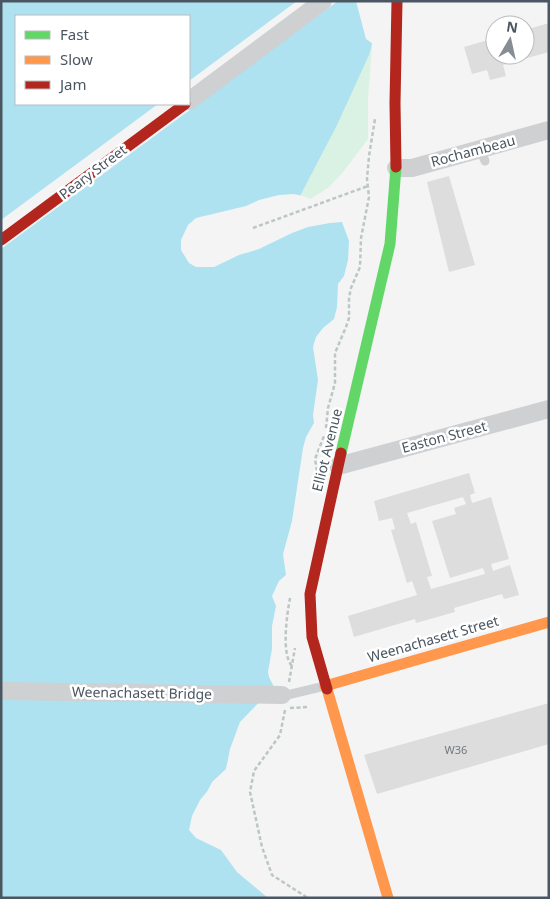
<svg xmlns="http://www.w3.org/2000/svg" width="550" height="899" viewBox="0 0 550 899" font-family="'Noto Sans',sans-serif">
<rect width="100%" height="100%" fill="#f4f4f4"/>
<path fill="#d9f2e3" d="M361 22 372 44 368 99V139L343 172 328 188 310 199 306 197 294 194Z"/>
<path fill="#aee2f0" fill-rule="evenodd" d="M1 1H361L367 34 372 44 369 55 337 125 299 198H291L197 234 194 241 197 249 209 257 342 216 353 252 338 296 340 312 324 343 318 425 309 439 286 575 280 584 270 674 275 687 243 721 226 769 200 800 192 816 189 830 196 838 221 850 237 872 268 898H1ZM16 16H189V104H16Z"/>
<g fill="#f4f4f4">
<path d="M297 1H338L1 249V220L158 104H189V81Z"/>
<path d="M356 1H364L369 34 375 45 366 39Z"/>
<path d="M294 194 303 196 300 201 292 200 261 216 244 218 224 229 199 236 197 241 199 248 205 254 209 255 235 248 305 218 321 213 334 212 343 214 349 222 355 248 353 267 341 296 342 312 326 344V386L321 407V425L311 440 308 455 305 478V492L293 545 289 576 283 585 277 658 273 674 277 688 261 703 260 707 245 722 237 741 228 770 210 794 207 792 212 782 226 769 230 749 240 722 274 687 269 677 268 672 272 649V626L276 606 272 596 279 581 286 575 283 554 292 521 303 448 306 437 314 423 313 415 318 380 313 347 316 337 323 328 334 319 337 307 338 284 344 276 348 260 349 241 342 222 330 223 308 227 292 233 259 249 239 255 214 267H196L189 263 181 250V240L188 225 196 218 246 206 259 200 279 195Z"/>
</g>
<g fill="#ddddde" fill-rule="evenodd">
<path d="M549 23V52L503 65 506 76 490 80 487 70 472 74 464 47 495 38V55H525V30Z"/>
<path d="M449 176 475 265 449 272 427 182Z"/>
<path d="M469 473 475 493 470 495 472 503 491 497 509 559 491 564 493 571 510 565 519 595 504 599 502 594 454 608 455 612 416 623 415 619 354 637 348 616 417 595 412 581 407 583 391 530 395 529 392 518 379 521 374 501ZM463 497 466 504 454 508 456 514 432 521 450 578 483 568 485 574 431 589 427 577 432 576 416 522 411 524 407 513Z"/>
<path d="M549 703V744L377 794 364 755Z"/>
</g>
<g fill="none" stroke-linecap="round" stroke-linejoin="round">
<g stroke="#bcc7c4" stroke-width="2.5" stroke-dasharray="4 2.5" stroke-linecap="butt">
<path d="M253 228 368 186"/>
<path d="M326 428 328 408 335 383V353L346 327 349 318V298L351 288 360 267 361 238 369 197 367 179 369 156 375 119"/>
<path d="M317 471 315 459 324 436"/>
<path d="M290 598C287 614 281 654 292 666"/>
<path d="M289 682 295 648"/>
<path d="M290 708 308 707"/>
<path d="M285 710 280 735 254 771 250 792 262 847 272 875 308 898"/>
</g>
<g stroke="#ced0d2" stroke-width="9">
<path d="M480 149 485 161"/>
<path d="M287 695 325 686"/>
</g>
<g stroke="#ced0d2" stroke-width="18">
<path d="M189 101 323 1"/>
<path d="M396 168H412L549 130"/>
<path d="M338 466 549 409"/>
<path d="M1 691 282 695"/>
</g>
<path stroke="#63d668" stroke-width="11" d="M341 453 390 244 396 167"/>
<g stroke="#ff974d" stroke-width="11">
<path d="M325 686 549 622"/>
<path d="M327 689 388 898"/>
</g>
<g stroke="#b3261e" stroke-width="11">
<path d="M396 167 395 103 397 1"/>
<path d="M1 240 185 104"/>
<path d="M327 689 312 637 310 594 341 453"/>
</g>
</g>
<g text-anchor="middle" stroke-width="5" stroke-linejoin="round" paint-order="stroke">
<g font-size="11" fill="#707881">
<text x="456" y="754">W36</text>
</g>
<g font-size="14" fill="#4a5661" stroke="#fff">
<text transform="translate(473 151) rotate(-15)" y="5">Rochambeau</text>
<text transform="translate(93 172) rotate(-37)" y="5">Peary Street</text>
<text transform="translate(444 437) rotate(-15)" y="5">Easton Street</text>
<text transform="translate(327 450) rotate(-76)" y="5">Elliot Avenue</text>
<text transform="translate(433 639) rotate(-16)" y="5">Weenachasett Street</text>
<text transform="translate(142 693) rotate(1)" y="5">Weenachasett Bridge</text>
</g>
</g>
<rect width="550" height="899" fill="none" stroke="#4a5661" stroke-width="5"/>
<rect x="15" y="15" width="175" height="90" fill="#ffffff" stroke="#b7bbc0"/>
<rect x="25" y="31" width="25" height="8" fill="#63d668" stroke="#b7bbc0"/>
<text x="60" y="40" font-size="15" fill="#4a5661">Fast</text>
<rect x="25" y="56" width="25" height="8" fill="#ff974d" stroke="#b7bbc0"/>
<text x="60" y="65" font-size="15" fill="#4a5661">Slow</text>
<rect x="25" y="81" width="25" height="8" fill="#b3261e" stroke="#b7bbc0"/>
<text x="60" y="90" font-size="15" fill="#4a5661">Jam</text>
<g transform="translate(510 40) rotate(9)"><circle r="24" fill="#ffffff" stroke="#b7bbc0"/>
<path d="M0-4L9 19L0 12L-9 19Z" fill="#868d94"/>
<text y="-8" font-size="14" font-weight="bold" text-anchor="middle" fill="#4a5661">N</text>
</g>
</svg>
